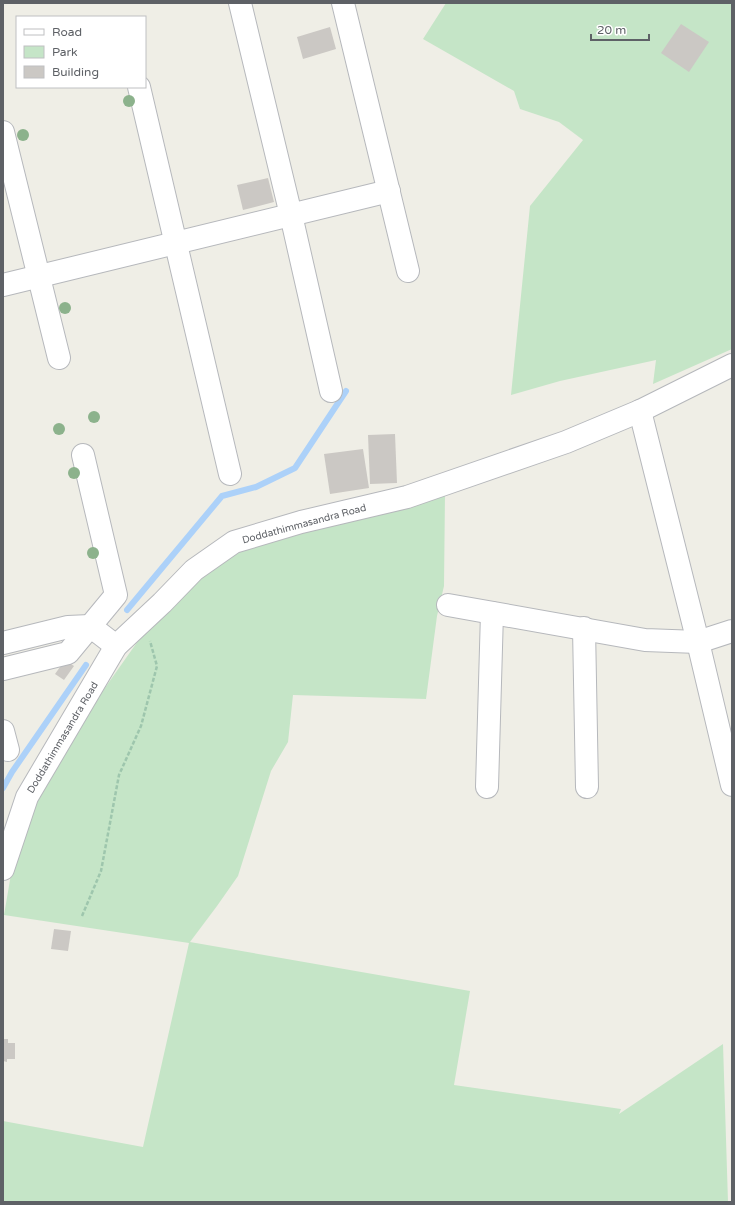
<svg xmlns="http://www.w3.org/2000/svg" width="735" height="1205" viewBox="0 0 735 1205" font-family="'Varela Round',sans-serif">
<rect width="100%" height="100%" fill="#efeee6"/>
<g fill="#c5e5c7">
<path d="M446 3H732V349L653 384 656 360 560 381 511 395 530 206 583 140 559 122 520 109 514 91 423 39Z"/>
<path d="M445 494 444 586 437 616 426 699 293 695 288 742 271 771 238 876 217 906 190 942 470 991 454 1085 621 1109 619 1114 723 1044 728 1202H3V1121L143 1147 189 943 4 915 15 851 32 801 71 736 138 641 189 582 244 548Z"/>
</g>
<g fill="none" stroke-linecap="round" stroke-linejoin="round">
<g stroke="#acd1f9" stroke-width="6">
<path d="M127 610 222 496 256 487 295 468 346 391"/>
<path d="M3 788 12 772 86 665"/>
</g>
</g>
<g fill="#cbc8c4">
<path d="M681 24 709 42 689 72 661 53Z"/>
<path d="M330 27 336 49 303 59 297 37Z"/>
<path d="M268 178 274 202 243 210 237 185Z"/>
<path d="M395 434 397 483 370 484 368 435Z"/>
<path d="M363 449 369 488 330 494 324 454Z"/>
<path d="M65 660 74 666 64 680 55 674Z"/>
<path d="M54 929 71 931 68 951 51 949Z"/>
<path d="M3 1039H8V1043H15V1059H7V1062L3 1061Z"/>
</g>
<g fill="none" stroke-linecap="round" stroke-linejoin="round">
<defs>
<g id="minor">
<path d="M240 3 291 215 331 391"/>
<path d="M343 3 408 271"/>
<path d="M139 87 230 474"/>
<path d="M3 132 59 358"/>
<path d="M3 285 389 191"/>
<path d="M640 411 698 642 732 785"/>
<path d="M448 605 645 640 698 642 732 631"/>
<path d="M584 628 587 787"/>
<path d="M3 643 68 627 90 626 116 646"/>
<path d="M3 669 68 653 116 595 83 455"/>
<path d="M3 731 8 750"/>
<path d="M487 787 492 613"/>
<path d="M3 869 27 797 116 646 162 603 194 570 234 542 301 522 407 497 566 442 640 411 732 365"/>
</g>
</defs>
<use href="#minor" stroke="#b6b8bc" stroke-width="24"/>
<path stroke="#9ec6ad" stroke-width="2.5" stroke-dasharray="4 2" stroke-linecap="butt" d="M82 916 101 871 119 775 141 726 157 666 150 641"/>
<use href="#minor" stroke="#fff" stroke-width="22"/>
</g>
<g fill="#8cb28c">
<circle cx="129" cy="101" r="6"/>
<circle cx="23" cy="135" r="6"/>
<circle cx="65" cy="308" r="6"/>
<circle cx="94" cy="417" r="6"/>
<circle cx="59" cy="429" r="6"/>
<circle cx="74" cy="473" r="6"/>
<circle cx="93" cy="553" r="6"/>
</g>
<g text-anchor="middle" stroke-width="4" stroke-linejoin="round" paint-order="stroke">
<g font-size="10" fill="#5e6166" stroke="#fff">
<text transform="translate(304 523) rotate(-15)" y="4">Doddathimmasandra Road</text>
<text transform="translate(62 737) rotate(-59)" y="4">Doddathimmasandra Road</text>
</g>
</g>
<rect width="735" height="1205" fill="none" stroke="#5e6166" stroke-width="8"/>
<rect x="16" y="16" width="130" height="72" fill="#ffffff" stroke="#bfc0c2"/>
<rect x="24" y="29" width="20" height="6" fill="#ffffff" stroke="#bfc0c2"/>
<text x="52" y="36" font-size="12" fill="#5e6166">Road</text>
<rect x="24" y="46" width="20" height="12" fill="#c5e5c7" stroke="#bfc0c2"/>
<text x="52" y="56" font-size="12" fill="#5e6166">Park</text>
<rect x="24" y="66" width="20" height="12" fill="#cbc8c4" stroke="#bfc0c2"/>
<text x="52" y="76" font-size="12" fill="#5e6166">Building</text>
<path d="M591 34v6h58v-6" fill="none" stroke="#5e6166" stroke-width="2"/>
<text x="597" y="34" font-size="12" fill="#5e6166" stroke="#ffffff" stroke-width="3" paint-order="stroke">20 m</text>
</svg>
